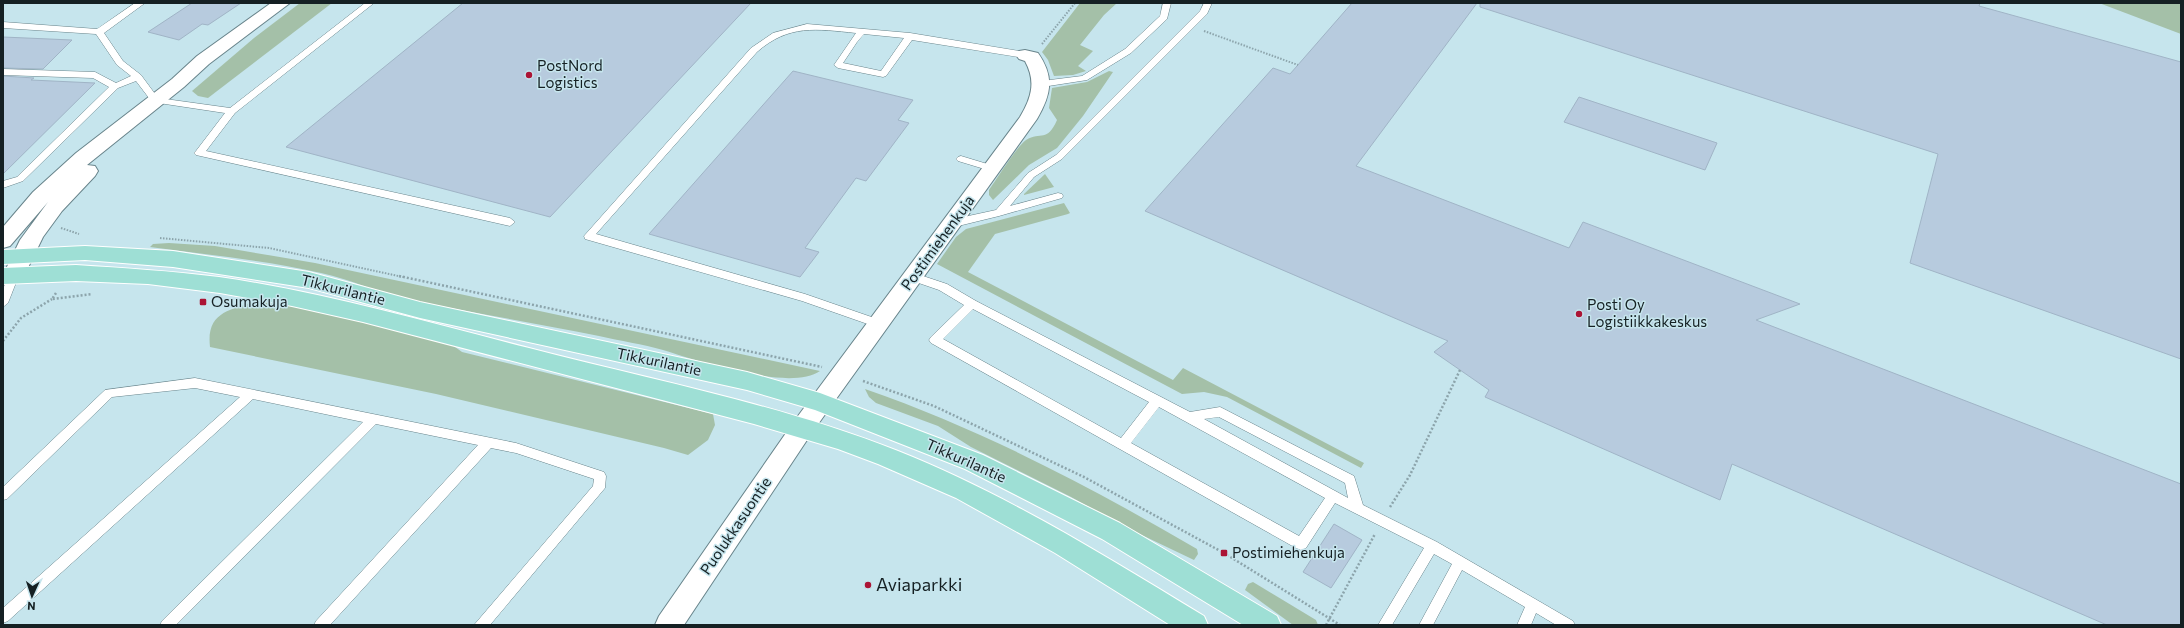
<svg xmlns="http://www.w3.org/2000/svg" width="2184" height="628" viewBox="0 0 2184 628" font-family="Commissioner,sans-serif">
<rect width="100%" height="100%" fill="#c6e5ed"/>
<g fill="#a4c0a8">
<path d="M300 3H332L208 98 198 96 192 91 254 38Z"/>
<path d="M1080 3H1117L1104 15 1080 45 1093 51 1078 66 1086 71 1073 75 1054 76 1048 60 1042 52Z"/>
<path d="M2099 3H2181V34Z"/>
<path d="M1109 71 1113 72 1083 116 1057 148 1029 165 993 200 989 195V190C997 179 1017 146 1026 140 1041 131 1047 143 1057 120L1049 108 1052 88 1087 82Z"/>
<path d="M1045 174 1054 187 1024 195V194Z"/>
<path d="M1064 203 1070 213 1068 214 995 234 968 272 1173 380 1183 368 1364 463 1361 468 1227 397 1204 392 1182 394 937 264 956 237 966 229Z"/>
<path d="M169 243 215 246 315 263 820 371C790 392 698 361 663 350 643 344 620 341 599 336 536 323 473 313 410 300 379 294 351 279 321 273 265 260 207 255 150 247L153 244Z"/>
<path d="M257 301 302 305 451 344 462 352 713 414 715 425 708 440 688 455 664 448 436 394 210 347C206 312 230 310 257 301Z"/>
<path d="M865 389C983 430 1089 486 1197 549L1198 554 1194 560 1127 528 1071 497 971 447 938 426 876 403 869 397Z"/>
<path d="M1253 582 1316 620 1318 625H1293L1245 590 1248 584Z"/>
</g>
<g fill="#b7cbde" stroke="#a0b4c6">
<path d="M192 3H241L208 25 202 24 179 40 148 32Z"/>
<path d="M463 3H751L550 217 286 147Z"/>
<path d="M1352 3H1477L1356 166 1569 248 1583 222 1800 304 1756 320 2181 484V625H2107L1732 464 1720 500 1485 397 1489 390 1434 352 1448 341 1145 211 1273 68 1290 74Z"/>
<path d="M1480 3H1980L1979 6 2181 62V359L1910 263 1938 154 1480 7Z"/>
<path d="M3 37 72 40 43 69 3 68Z"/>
<path d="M793 71 913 100 898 120 909 123 866 181 856 178 805 248 819 252 800 277 649 234Z"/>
<path d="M3 76 34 78 31 80 95 83 3 174Z"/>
<path d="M1579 97 1717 143 1705 170 1564 122Z"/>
<path d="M1334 524 1362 540 1331 588 1303 572Z"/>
</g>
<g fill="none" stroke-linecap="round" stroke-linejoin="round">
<defs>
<g id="lane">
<path d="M135 3H145L104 33 123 61 141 75 158 98 230 108 365 3H374L235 113 206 151 510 218 515 222 510 226 196 155 194 153 196 151 225 113 152 102 136 81 118 88 23 181 3 188V181L17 177 109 87 93 78 3 75V69L95 72 116 83 131 76 117 65 96 34 3 28V22L97 29Z"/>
<path d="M1163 3H1171L1167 19 1131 53 1087 80 1042 87 1037 84 1042 81 1082 76 1125 49 1160 16Z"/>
<path d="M1204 3H1212L1207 14 1062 159 1034 177 1010 206 1058 193 1062 194 1063 196 1062 198 999 216 954 227 950 226 949 223 950 220 996 210 1028 173 1056 155 1200 11Z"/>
<path d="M807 24 910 33 1025 52 1029 55 1025 58 912 40 886 76 883 77 838 68 834 65 856 33C816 29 789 24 757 52L596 234 805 294 883 321 885 324 883 327 879 328 802 301 585 239 584 236 751 48 773 33ZM864 34 904 38 881 71 843 63 857 42Z"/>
<path d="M961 156 994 166 996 168 991 171 958 161 956 159 958 157Z"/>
<path d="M14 271 19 275 8 303 3 307V289L10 272Z"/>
<path d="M914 273 947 284 976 301 1190 412 1220 407 1224 409 1354 476 1363 505 1437 542 1573 621 1575 625H1556L1536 613 1531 625H1517L1525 607 1462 570 1433 625H1419L1452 564 1434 554 1392 625H1378L1424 548 1335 503 1306 548 1301 550 1296 548 931 343 929 340 931 337 964 305 939 290 910 280 909 277ZM973 309 1149 402 1121 438 943 339ZM1159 407 1325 498 1299 536 1131 443ZM1219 417 1345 483 1348 498 1204 419Z"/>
<path d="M195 378 516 443 604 472 606 476 605 488 490 625H474L593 486 594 479 516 453 491 448 330 625H314L316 621 478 445 376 424 176 625H160L162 621 363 422 253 399 8 621 3 623V608L240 397 195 388 112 397 7 499 3 500V487L105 390Z"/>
</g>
<g id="street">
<path d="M271 3H290L209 64 184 87 87 165 95 166 98 171 95 176 62 211 43 237 22 280 14 283 6 280 3 275 20 240 48 202 10 246 3 248V227L33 192 76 153 172 79 197 56Z"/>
<path d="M1025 50 1038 53C1055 77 1051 95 1037 119L811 434 684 625H655L659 616 795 420 1020 117C1032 97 1036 81 1025 61L1019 59 1016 55 1019 51Z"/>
</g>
<g id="primary">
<path d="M85 246 173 251 309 272 420 302 747 372 820 393 983 455 1120 523 1277 616 1281 625H1243L1102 539 965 469 815 410 747 390 420 318 309 288 173 267 85 260 3 264V250Z"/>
<path d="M76 265C124 268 171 271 219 277 324 292 426 322 529 348 652 380 779 404 898 451 1006 494 1105 556 1204 616L1208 625H1170L1055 553 956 498 878 464 838 449 754 424 363 322 292 306 220 293 148 284 76 281 3 284V268Z"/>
</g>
</defs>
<use href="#lane" stroke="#68848b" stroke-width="1"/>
<use href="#street" stroke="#68848b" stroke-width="2"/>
<use href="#primary" stroke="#fff" stroke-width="2"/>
<g stroke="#8ca4ab" stroke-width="2" stroke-dasharray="1.5 1.5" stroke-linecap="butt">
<path d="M1204 31 1298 65"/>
<path d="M1042 44 1075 3"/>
<path d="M61 228 79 234"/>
<path d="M160 238 269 248 403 277"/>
</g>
<g stroke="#8ca4ab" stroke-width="2.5" stroke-dasharray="2 2" stroke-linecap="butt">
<path d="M399 276 822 367"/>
<path d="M56 293 52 299 92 294"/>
<path d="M3 341 21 318 52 299"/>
<path d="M863 381 934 406 1084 477 1224 553 1340 625"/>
<path d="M1390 507 1410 475 1460 370"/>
<path d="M1326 625 1375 534"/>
</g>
<use href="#lane" fill="#fff" fill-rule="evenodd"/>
<use href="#street" fill="#fff" fill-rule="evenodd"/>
<use href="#primary" fill="#9edfd5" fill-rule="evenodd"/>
</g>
<g fill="#ab1435" stroke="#c6e5ed" stroke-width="1.5">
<circle cx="529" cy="75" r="4"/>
<rect x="199" y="298" width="8" height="8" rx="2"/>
<circle cx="1579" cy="314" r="4"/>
<rect x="1220" y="549" width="8" height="8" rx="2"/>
<circle cx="868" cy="585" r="4"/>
</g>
<g text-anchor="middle" stroke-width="3" stroke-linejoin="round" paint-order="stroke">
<g font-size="15" fill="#152023" stroke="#c6e5ed" text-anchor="start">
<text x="537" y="71">PostNord<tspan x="537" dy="17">Logistics</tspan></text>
<text x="211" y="307">Osumakuja</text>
<text x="1587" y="310">Posti Oy<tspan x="1587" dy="17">Logistiikkakeskus</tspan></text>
<text x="1232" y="558">Postimiehenkuja</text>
</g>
<g font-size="15" fill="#152023" stroke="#c6e5ed">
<text transform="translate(938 243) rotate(-54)" y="5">Postimiehenkuja</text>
<text transform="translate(343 290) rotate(14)" y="5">Tikkurilantie</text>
<text transform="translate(659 362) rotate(12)" y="5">Tikkurilantie</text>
<text transform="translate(966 461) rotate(24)" y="5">Tikkurilantie</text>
<text transform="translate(736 526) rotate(-56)" y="5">Puolukkasuontie</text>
</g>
<g font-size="18" fill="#152023" stroke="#c6e5ed" text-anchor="start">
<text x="876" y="591">Aviaparkki</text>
</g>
</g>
<rect width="2184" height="628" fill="none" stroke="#152023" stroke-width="8"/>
<g transform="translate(32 596) rotate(183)" stroke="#c6e5ed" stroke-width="3" paint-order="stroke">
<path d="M0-3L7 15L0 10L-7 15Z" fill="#152023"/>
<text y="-6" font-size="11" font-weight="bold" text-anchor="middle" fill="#152023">N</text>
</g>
</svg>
